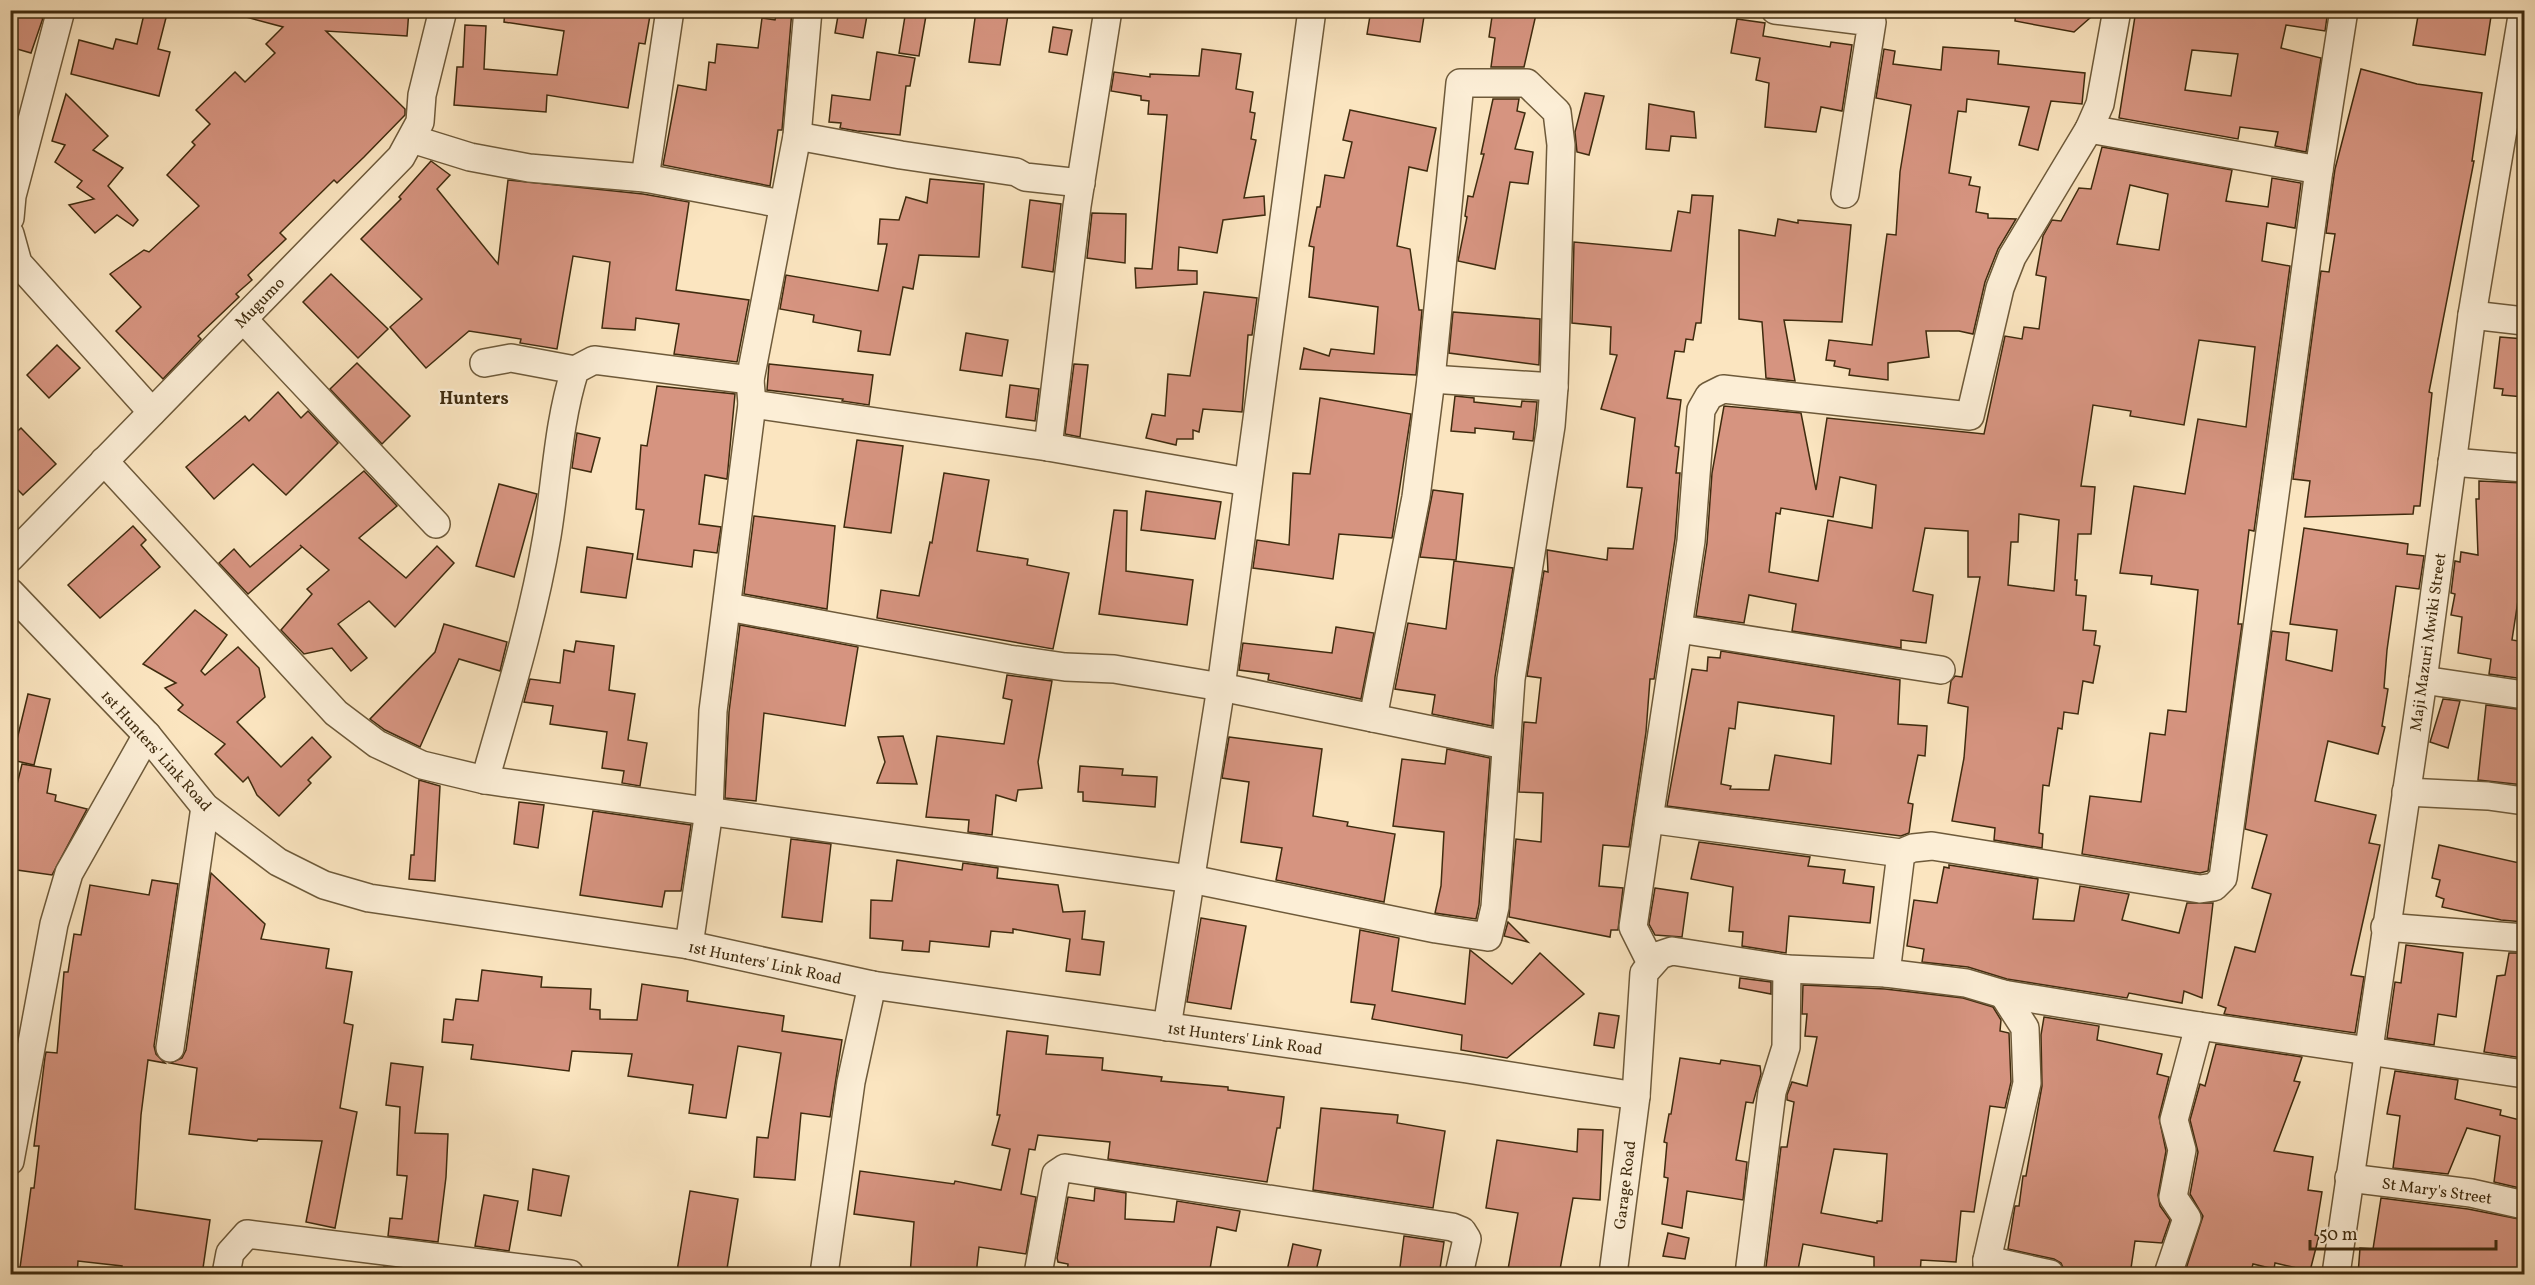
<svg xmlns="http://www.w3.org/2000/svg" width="2535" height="1285" viewBox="0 0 2535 1285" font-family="Vollkorn,serif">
<rect width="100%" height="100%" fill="#fbe5c0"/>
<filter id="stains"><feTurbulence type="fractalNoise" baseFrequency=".00333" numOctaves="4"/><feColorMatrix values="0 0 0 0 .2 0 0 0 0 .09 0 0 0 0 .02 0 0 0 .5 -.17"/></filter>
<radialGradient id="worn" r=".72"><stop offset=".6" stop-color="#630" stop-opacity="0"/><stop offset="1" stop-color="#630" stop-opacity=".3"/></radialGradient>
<g fill="#d69480" stroke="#3f2b0e" stroke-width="1.5" fill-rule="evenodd">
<path d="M10 10H20L43 18 31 53 10 47Z"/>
<path d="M145 10H168L158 49 170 52 159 96 71 74 79 40 113 49 116 39 137 44Z"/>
<path d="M247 10H409L407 36 326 31 405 109V115L364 157 337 183 334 180 280 233 286 239 248 275 252 280 236 294 239 297 198 336 201 339 163 379 116 331 141 307 110 274 144 250 149 252 199 206 167 175 195 145 192 142 210 124 196 110 235 72 245 82 275 53 266 44 283 27 246 17Z"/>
<path d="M505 10H651L645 44 639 43 628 108 547 95 546 112 454 105 457 67H463L465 25 486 26 484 69 557 75 564 31 504 22Z"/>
<path d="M778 10H792L782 130H778L770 186 663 165 678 85 706 90 709 62 715 63 717 44 758 48 762 18 775 20Z"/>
<path d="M839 10H868L863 38 835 33Z"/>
<path d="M906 10H927L919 56 899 53Z"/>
<path d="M1371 10H1425L1420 42 1367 34Z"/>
<path d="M1493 10H1537L1524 67H1491L1495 38 1489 37Z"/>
<path d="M2016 10H2099L2074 32 2015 21Z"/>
<path d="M2136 10H2328L2325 31 2286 25 2281 48 2321 58 2306 152 2275 146 2278 132 2240 127 2238 139 2119 118ZM2192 50 2238 54 2231 96 2185 90Z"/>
<path d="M2419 10H2492L2485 55 2413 45Z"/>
<path d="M976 11 1008 15 1000 65 969 62Z"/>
<path d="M1737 19 1765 23 1763 36 1830 47 1831 42 1852 45 1842 111 1821 107 1816 132 1765 127 1769 83 1756 80 1760 58 1731 53Z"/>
<path d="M1053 27 1072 30 1067 55 1049 52Z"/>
<path d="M1943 47 1999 51 1998 64 2085 73 2082 104 2051 101 2038 150 2019 145 2029 107 1967 99 1966 112 1958 111 1949 173 1971 177 1969 185 1980 187 1976 212 1988 214V218L2016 219 1998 249 1985 282 1973 334 1959 331H1926L1929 357 1888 363V380L1849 375 1850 369 1834 366 1835 361 1826 360 1829 340 1872 345 1887 234 1896 235 1900 172 1911 105 1876 98 1884 49 1895 51 1893 64 1941 70Z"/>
<path d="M1202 49 1241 54 1236 89 1253 92 1250 112 1255 113 1251 139 1256 140 1244 198 1264 196 1265 215 1223 220 1217 253 1179 247 1178 270 1197 271V284L1136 288 1135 268 1152 269 1167 115 1148 114 1149 101 1141 100V96L1111 91 1114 72 1150 77V74L1199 76Z"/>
<path d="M877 52 915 58 910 86H906L900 135 857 131 840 128 841 123 829 122 832 95 870 100Z"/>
<path d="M2361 69 2417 84 2482 93 2472 161H2474L2429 392 2432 393 2420 506H2414L2413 514 2305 517 2310 481 2293 479 2321 271 2329 272 2335 234 2326 233 2335 169Z"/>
<path d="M1585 93 1604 96 1589 155 1577 152 1575 132Z"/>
<path d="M66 94 108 136 93 150 123 168 108 186 138 220 133 226 117 215 95 233 69 205 94 199 77 187 82 181 55 162 65 145 52 141Z"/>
<path d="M1493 99H1519L1517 111 1525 113 1515 149 1533 152 1528 184 1510 182 1495 269 1458 261 1467 217 1465 216 1468 196 1473 197 1484 154H1481Z"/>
<path d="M1649 104 1694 112 1696 138 1671 136 1669 151 1646 149Z"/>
<path d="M1350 110 1436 128 1427 171 1409 167 1397 246 1410 249 1419 310H1422L1416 375 1300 369 1304 348 1329 356 1331 349 1374 354 1378 307 1309 297 1314 247 1309 246 1317 207H1320L1325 175 1344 178 1352 142 1343 140Z"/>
<path d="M2102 147 2232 170 2226 201 2268 207 2272 178 2301 183 2295 228 2267 223 2262 261 2290 266 2254 531 2249 530 2238 624H2242L2208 871 2200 873 2082 854 2090 796 2141 802 2150 733 2165 735 2168 710 2186 712 2198 590 2151 584 2152 576 2120 573 2134 486 2185 494 2198 419 2246 427 2255 347 2199 340 2184 425 2130 416 2131 411 2093 405 2081 486 2095 487 2091 534H2078L2075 580H2077L2076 595 2086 596 2083 630 2096 631 2094 645 2100 646 2093 683 2083 681 2078 714 2064 712 2062 729 2058 728 2049 786 2043 785 2039 833 2043 834 2042 848 1994 840 1995 828 1952 821 1964 758 1968 707 1948 703 1951 681 1955 676 1962 677 1980 577H1968V531L1925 528 1913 591 1933 595 1926 643 1901 640V648L1792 631 1796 604 1749 595 1744 623 1696 616 1707 543 1712 473 1724 406 1801 413 1816 490 1827 418 1984 434 2005 336 2022 339 2024 327 2039 329 2046 277 2036 275 2043 236 2052 220 2061 221 2079 188 2091 189ZM2130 185 2168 194 2159 250 2117 244ZM1840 477 1876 485 1872 528 1828 520 1818 581 1769 572 1776 513 1780 514 1781 508 1833 517ZM2019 514 2059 520 2054 591 2008 585 2011 542H2018Z"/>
<path d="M431 161 450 175 437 189 498 264 508 180 643 194 689 202 676 290 749 300 737 362 674 354 679 324 636 318 635 330 602 328 610 262 573 256 557 349 520 343 521 339 469 331 426 368 390 327 422 299 361 239 401 199 399 197Z"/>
<path d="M930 179 984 184 979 257 919 255 913 289 903 287 890 355 858 351 861 331 813 322 814 315 780 309 786 275 878 291 887 244H878L880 219 899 220 906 197 927 203Z"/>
<path d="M1692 195 1713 196 1701 323H1696L1693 340 1686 339 1684 352 1675 351 1667 398 1681 400 1675 446 1679 447 1676 473H1680L1675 539 1654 679H1650L1646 732 1629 847 1603 845 1599 886 1623 888 1618 930H1611L1610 937 1509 917 1516 839 1541 842 1543 793 1519 792 1524 722 1536 723 1541 678 1527 676 1544 571 1548 572 1547 550 1607 560 1608 548 1633 549 1642 488 1627 487 1635 418 1601 409 1617 355 1610 354 1611 327 1572 323 1574 242 1671 251 1678 211 1690 213Z"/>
<path d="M1030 200 1061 204 1053 272 1022 267Z"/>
<path d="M1092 213 1126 214 1125 263 1087 258Z"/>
<path d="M1778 219 1798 223V220L1851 225 1842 322 1784 320 1795 381 1766 378 1762 322 1739 319V230L1775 236Z"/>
<path d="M331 274 388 329 358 358 303 302Z"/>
<path d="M1204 292 1257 298 1252 335H1248L1242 412 1203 409 1199 432 1193 430V439H1177L1176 445 1146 438 1152 414 1165 416 1168 374 1190 376Z"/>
<path d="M1453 312 1540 319 1539 365 1449 353Z"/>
<path d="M966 333 1008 340 1002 376 960 370Z"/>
<path d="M2500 337 2524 339V397L2502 395 2503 389 2494 388Z"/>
<path d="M57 345 80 368 49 398 27 375Z"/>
<path d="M357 363 410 416 382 444 330 389Z"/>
<path d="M769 364 873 375 869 405 842 401 843 399 767 390Z"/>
<path d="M1074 364 1088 365 1080 437 1065 434Z"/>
<path d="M1010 385 1039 389 1035 421 1006 417Z"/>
<path d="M657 386 735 394 727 479 705 475 699 524 721 527 717 553 694 550 692 567 637 559 644 510 636 509 641 445 647 446Z"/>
<path d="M278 392 301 418 308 411 338 443 286 495 253 464 214 499 186 467 245 416 249 421Z"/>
<path d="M1455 396 1474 398V402L1521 407 1522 401 1537 402 1533 441 1513 439 1514 432 1475 428V433L1451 431Z"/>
<path d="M1320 398 1411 414 1392 538 1339 534 1333 579 1253 568 1257 540 1289 545 1293 473 1310 474Z"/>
<path d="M21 428 56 464 23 495 10 482V438Z"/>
<path d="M577 433 600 438 591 472 572 468Z"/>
<path d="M857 440 903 446 891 533 844 527Z"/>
<path d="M364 471 397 506 359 538 406 578 437 546 454 563 395 627 369 601 338 624 367 658 351 671 332 648 304 654 281 630 312 594 307 589 329 570 300 545 302 547 248 594 219 563 234 549 250 567Z"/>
<path d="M944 473 989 480 977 551 1028 559 1027 565 1069 573 1053 649 877 618 881 590 919 596 930 542 932 543Z"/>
<path d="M2479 481 2524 483V561L2512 640 2524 642V679L2489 674 2491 659 2458 653 2462 617 2451 615 2455 594 2451 593 2455 561 2460 562 2461 552 2478 555 2476 499H2479Z"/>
<path d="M499 484 537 494 514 577 476 566Z"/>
<path d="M1433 490 1463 494 1456 560 1420 557Z"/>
<path d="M1146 491 1221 502 1215 539 1141 530Z"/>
<path d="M1114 510 1127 511 1126 571 1193 580 1187 625 1099 614Z"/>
<path d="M754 516 835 526 827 609 744 594Z"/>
<path d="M133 526 146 540 141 545 160 567 100 618 68 585Z"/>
<path d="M2304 528 2408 544 2407 554 2424 556 2419 589 2396 586 2387 650 2384 688 2388 689 2382 726 2385 727 2378 754 2328 741 2315 801 2376 815 2369 843 2380 845 2351 975 2364 977 2355 1033 2224 1014 2226 1008 2218 1005 2235 947 2255 952 2271 894 2252 888 2267 835 2245 829 2272 631 2289 633 2286 660 2332 671 2337 630 2290 624Z"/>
<path d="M587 547 633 554 626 598 581 592Z"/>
<path d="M1454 561 1513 568 1495 677 1492 726 1432 714 1435 695 1395 689 1408 623 1446 629Z"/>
<path d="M195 610 227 635 201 671 205 675 238 647 259 668 265 697 237 722 281 767 312 737 331 757 308 780 311 783 279 816 257 795 248 777 243 782 215 754 225 744 178 710 183 705 165 688 176 683 143 664Z"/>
<path d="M444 624 507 642 500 671 459 659 420 747 385 730 370 719 435 652Z"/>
<path d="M740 625 858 647 845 726 764 713 756 801 725 798 729 712Z"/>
<path d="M1336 627 1374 633 1361 699 1268 680 1269 674 1239 670 1243 643 1332 653Z"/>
<path d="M576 641 614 646 609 690 635 694 628 740 647 743 640 786 622 783 624 771 602 768 607 732 550 724 553 706 524 702 530 679 560 683 564 650 574 652Z"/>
<path d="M1721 651 1900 680 1898 724 1927 726 1925 756 1918 755 1908 803 1913 804 1909 833 1901 836 1667 806 1692 669 1707 671 1708 657 1720 658ZM1738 702 1834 716 1831 764 1775 755 1769 790 1730 789 1731 786 1721 784 1729 728 1735 729Z"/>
<path d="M1007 675 1052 681 1038 762 1042 788 1018 790 1016 801 996 795 992 835 968 832 969 820 926 817 937 736 1004 744 1012 700 1003 698Z"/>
<path d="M28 694 50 699 34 765 12 760Z"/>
<path d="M2443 699 2460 701 2448 748 2430 742Z"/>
<path d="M2486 705 2524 710V785L2478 780Z"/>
<path d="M903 736 917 784 877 783 885 762 878 737Z"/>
<path d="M1229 737 1322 749 1313 816 1348 822 1347 826 1395 834 1384 902 1276 880 1282 848 1241 842 1249 782 1222 778Z"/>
<path d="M1447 749 1490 758 1479 905 1476 919 1435 913 1441 886 1444 832 1393 826 1402 759 1445 764Z"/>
<path d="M22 764 51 769 47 793 56 795 55 801 87 809 52 875 10 869V813Z"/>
<path d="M1080 766 1123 769 1122 775 1157 777 1155 807 1083 801V792H1078Z"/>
<path d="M419 780 440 786 435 881 409 879 411 855H414Z"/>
<path d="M519 802 544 805 538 848 514 844Z"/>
<path d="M593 811 691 825 681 891H665L662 907 580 895Z"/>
<path d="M791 839 831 844 822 922 782 917Z"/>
<path d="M1699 842 1810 857 1808 866 1845 870 1843 883 1874 887 1870 923 1789 916 1786 953 1742 946 1743 932 1729 931 1733 887 1691 879Z"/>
<path d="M2439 845 2524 864V922L2501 920 2442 907 2444 899 2436 896 2440 880 2432 878Z"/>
<path d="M897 860 962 870 963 863 998 868 997 878 1058 885 1063 912 1085 911 1082 939 1104 942 1100 975 1066 971 1070 939 1013 929V933L991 931 989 947 930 941 929 952 902 950 903 941 870 938 871 900 892 901Z"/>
<path d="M1949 865 2038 879 2033 919 2074 921 2080 886 2129 894 2122 920 2179 933 2187 903H2213L2202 998 2184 991 2182 1003 2129 993 2127 998 2007 979 1968 967 1922 962 1924 949 1907 946 1914 900 1937 903 1944 867 1949 868Z"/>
<path d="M211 873 265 924 261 939 329 949 326 968 352 972 344 1023 353 1025 340 1108 357 1112 335 1228 306 1222 322 1141 258 1139 257 1141 189 1134 197 1068 170 1063 182 1058 186 1050Z"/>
<path d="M152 880 178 884 154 1046 156 1054 165 1063 148 1060 141 1115 135 1209 210 1220 202 1275H121L122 1266 78 1261 77 1275H19L31 1188H34L39 1146H34L45 1057 46 1052 57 1053 64 972H68L74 934 81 935 90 885 149 895Z"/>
<path d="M1655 888 1688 893 1682 937 1655 935 1649 924Z"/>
<path d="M1201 918 1246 926 1231 1009 1187 1002Z"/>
<path d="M1508 922 1528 942 1504 936Z"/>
<path d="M1360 930 1399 938 1392 991 1465 1004 1470 950 1512 984 1540 953 1584 994 1507 1058 1461 1050 1462 1035 1372 1019 1375 1005 1351 1002Z"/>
<path d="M2406 945 2463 953 2456 1017 2438 1014 2434 1045 2387 1038 2395 982 2401 983Z"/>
<path d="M2509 953H2524V1053L2522 1058 2484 1052 2497 976 2505 975Z"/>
<path d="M482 970 542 977 541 987 591 989 590 1009 600 1010V1019L637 1020 642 984 688 991 687 1001 784 1016 782 1031 842 1040 830 1117 801 1113 795 1180 754 1177 757 1137 768 1138 781 1053 738 1046 726 1118 689 1113 693 1085 628 1076 632 1054 572 1051 569 1071 471 1059 473 1045 442 1042 444 1019 453 1020 456 999 478 1001Z"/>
<path d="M1740 978 1771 982V994L1739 988Z"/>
<path d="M1803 985 1885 989 1963 998 1993 1007 2001 1020 2000 1031 2009 1033 2011 1082 2005 1108 1990 1106 1974 1212 1961 1211 1956 1262 1921 1260 1920 1275H1874V1257L1803 1244 1797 1275H1765L1781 1147H1787L1794 1102 1787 1100V1095L1792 1082 1807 1086 1817 1037 1805 1036 1807 1014H1802ZM1834 1149 1887 1154 1882 1221H1877V1223L1821 1213Z"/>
<path d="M1599 1013 1619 1016 1614 1048 1594 1045Z"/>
<path d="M2044 1017 2099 1026 2097 1040 2162 1054 2157 1074 2169 1077 2159 1117 2166 1151 2158 1195 2160 1206 2170 1220 2162 1243 2135 1241 2130 1275 2065 1272 2061 1263 2054 1259 2008 1249 2015 1206H2019L2023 1176H2026L2042 1086 2041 1035Z"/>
<path d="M1007 1031 1048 1036 1046 1054 1103 1058 1102 1070 1162 1077 1161 1081 1228 1087V1090L1284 1097 1280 1128H1277L1267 1182 1108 1159 1110 1142 1038 1135 1035 1150 1029 1149 1021 1194 1036 1197 1026 1254 979 1247 976 1275H910L914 1222 854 1214 860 1171 954 1184 955 1181 1001 1190 1010 1149 992 1145 1000 1115H997Z"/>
<path d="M2216 1044 2302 1057 2294 1081 2300 1082 2274 1151 2313 1157 2308 1190 2322 1192 2315 1235 2319 1236 2310 1271 2275 1263 2274 1269 2253 1264 2250 1275 2213 1268 2212 1275H2184L2203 1216 2190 1194 2198 1152 2190 1120 2200 1084 2205 1086Z"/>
<path d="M1680 1058 1720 1064 1721 1060 1760 1066 1761 1074 1753 1103 1746 1102 1736 1160 1747 1162 1743 1200 1687 1191 1682 1228 1662 1224 1668 1178 1664 1177 1667 1143 1664 1142 1669 1114H1671Z"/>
<path d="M391 1063 423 1067 415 1133 448 1134 446 1177 438 1242 388 1236 390 1218 402 1219 407 1176 397 1175 400 1107 386 1105Z"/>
<path d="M2395 1071 2458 1080 2455 1099 2501 1110 2500 1115 2524 1121V1189L2494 1182 2500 1136 2467 1128 2448 1174 2393 1168 2400 1116 2387 1114Z"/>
<path d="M1321 1108 1398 1115 1397 1123 1445 1131 1433 1208 1313 1190Z"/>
<path d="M1578 1129 1603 1130 1600 1200 1573 1198 1559 1275H1507L1518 1213 1486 1208 1497 1140 1577 1152Z"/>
<path d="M533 1169 569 1176 561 1216 528 1210Z"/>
<path d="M1095 1188 1126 1193 1125 1219 1174 1222 1177 1201 1240 1211 1236 1231 1217 1227 1209 1275H1067L1068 1264 1058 1262 1057 1258 1068 1197 1094 1201Z"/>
<path d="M690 1191 738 1199 726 1275 677 1271Z"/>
<path d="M484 1195 518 1201 509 1251 475 1246Z"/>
<path d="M2381 1198 2468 1209 2524 1220V1275H2358L2360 1248 2373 1249Z"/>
<path d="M1668 1233 1689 1238 1685 1259 1663 1256Z"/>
<path d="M1404 1236 1444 1242 1439 1275H1399Z"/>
<path d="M1293 1244 1321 1250 1315 1275H1286Z"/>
<path d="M384 1267 403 1269 402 1275H383Z"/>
</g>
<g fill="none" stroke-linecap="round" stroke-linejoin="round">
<defs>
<g id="minor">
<path d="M1775 10 1872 22 1845 194"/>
<path d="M2089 129 2319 170"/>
<path d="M797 136 901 155 1016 172 1025 177 1081 183"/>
<path d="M412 139 470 157 529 168 645 178 782 204"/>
<path d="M645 178 670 10"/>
<path d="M10 218 12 196 61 10"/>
<path d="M10 234 18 263 152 412"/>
<path d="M2472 315 2524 321"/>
<path d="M243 319 436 524"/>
<path d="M484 363 511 358 575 370"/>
<path d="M1431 379 1554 387"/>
<path d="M752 404 1048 447 1248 482"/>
<path d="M1048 447 1077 206 1108 10"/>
<path d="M104 461 336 713 377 744 422 765 485 780 1191 879 1436 929 1488 937 1495 907 1511 679 1551 426 1554 387 1561 145 1557 112 1527 83H1460L1431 379 1416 497 1373 718"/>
<path d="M2452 462 2524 468"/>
<path d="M10 558 401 157 420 122 422 95 443 10"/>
<path d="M10 592 147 735 205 807 278 862 324 885 369 898 689 945 872 985 1467 1069 1636 1096"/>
<path d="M728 607 1009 659 1065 667 1114 669 1221 687 1505 745"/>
<path d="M1679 629 1941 670"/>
<path d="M2423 680 2524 695"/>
<path d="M485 780C508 699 533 619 547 536 556 481 558 423 575 370L594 360 750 380"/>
<path d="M2406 792 2488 796 2524 801"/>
<path d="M1649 819 1633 927 1651 963"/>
<path d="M1901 853 1649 819 1691 541 1701 410 1709 396 1723 389 1970 416 2000 288 2012 257 2089 129 2100 104 2117 10"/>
<path d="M2385 927 2524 938"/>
<path d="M689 945 709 811 713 711 752 404 750 380 797 136 808 10"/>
<path d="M1886 973 1901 853 1913 848 1932 846 2200 889 2214 887 2223 878 2319 170 2344 10"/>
<path d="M1167 1027 1221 687 1312 10"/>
<path d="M170 1048 205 807"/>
<path d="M10 1161 54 924 69 873 147 735"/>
<path d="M2349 1178 2471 1193 2524 1205"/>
<path d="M1987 1260 2050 1274"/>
<path d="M226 1274 230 1253 247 1234 570 1274"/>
<path d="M824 1274 851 1082 872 985"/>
<path d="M1038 1274 1056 1174 1065 1168 1452 1227 1462 1231 1467 1239 1459 1274"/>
<path d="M1613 1274 1636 1096 1644 973 1660 955 1672 951 1787 969 1886 973 1966 983 2003 994 2199 1026 2524 1074"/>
<path d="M1749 1274 1772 1092 1786 1047 1787 969"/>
<path d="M1987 1274V1260L2027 1083 2025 1028 2003 994"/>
<path d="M2168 1274 2187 1218 2173 1197 2182 1150 2174 1120 2199 1026"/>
<path d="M2336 1274 2423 680 2472 315 2523 10"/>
</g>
</defs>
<use href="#minor" stroke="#6e5a3a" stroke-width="30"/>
<use href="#minor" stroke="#fceed6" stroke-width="27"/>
</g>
<g text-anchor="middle" stroke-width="4.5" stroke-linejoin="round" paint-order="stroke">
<g font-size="16" fill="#3f2b0e" stroke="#fceed6">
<text transform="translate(259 302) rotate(-46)" y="6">Mugumo</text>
<text transform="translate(2427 642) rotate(-82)" y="6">Maji Mazuri Mwiki Street</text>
<text transform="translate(157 750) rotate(48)" y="6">1st Hunters' Link Road</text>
<text transform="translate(765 962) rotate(12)" y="6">1st Hunters' Link Road</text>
<text transform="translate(1245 1038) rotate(8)" y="6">1st Hunters' Link Road</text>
<text transform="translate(1624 1185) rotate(-83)" y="6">Garage Road</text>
<text transform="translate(2437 1190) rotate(8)" y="6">St Mary's Street</text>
</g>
<g font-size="18" font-weight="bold" fill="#3f2b0e" stroke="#fceed6">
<text x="474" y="404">Hunters</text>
</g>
</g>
<rect width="2535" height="1285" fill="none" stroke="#fbe5c0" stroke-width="36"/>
<rect x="12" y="12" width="2511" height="1261" fill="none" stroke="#3f2b0e" stroke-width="3"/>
<rect x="18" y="18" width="2499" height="1249" fill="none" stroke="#3f2b0e" stroke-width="1.5"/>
<path d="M2310 1240v9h186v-9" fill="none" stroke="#3f2b0e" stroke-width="3"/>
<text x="2319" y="1240" font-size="18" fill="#3f2b0e" stroke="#fceed6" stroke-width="4.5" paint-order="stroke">50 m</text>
<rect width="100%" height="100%" filter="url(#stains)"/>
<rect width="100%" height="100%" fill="url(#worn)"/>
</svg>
